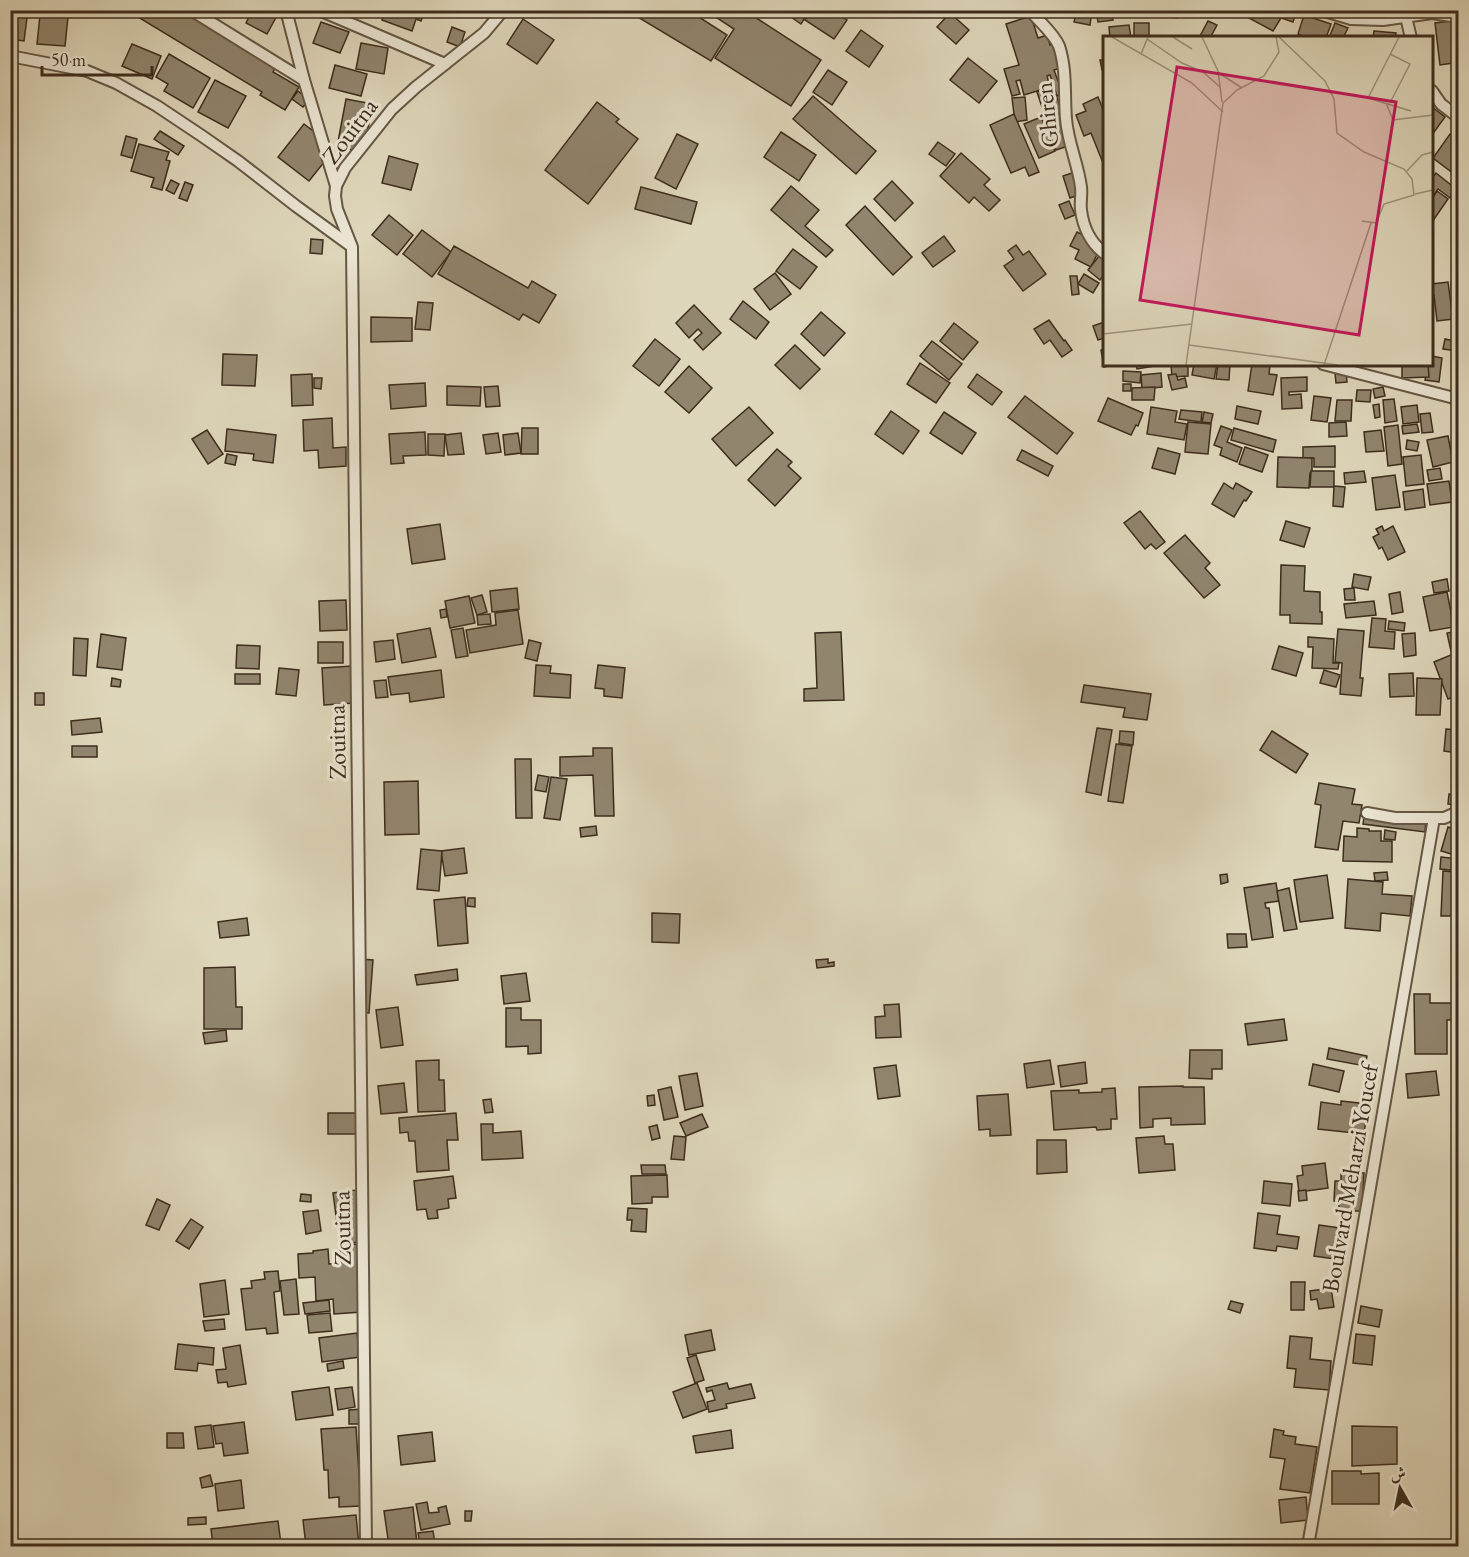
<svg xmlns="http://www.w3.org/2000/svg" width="1469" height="1557" viewBox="0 0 1469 1557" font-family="'EB Garamond',Amiri,serif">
<rect width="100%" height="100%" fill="#ded6ba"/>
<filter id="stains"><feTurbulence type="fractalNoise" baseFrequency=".00333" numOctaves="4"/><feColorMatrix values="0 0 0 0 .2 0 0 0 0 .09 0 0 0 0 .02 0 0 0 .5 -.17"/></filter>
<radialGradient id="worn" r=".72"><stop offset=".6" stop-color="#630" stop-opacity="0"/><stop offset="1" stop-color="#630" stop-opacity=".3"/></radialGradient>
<g fill="#91856e" stroke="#3d2d1c" stroke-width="1.5">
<path d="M10 10H28L24 41 10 39Z"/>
<path d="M187 10 277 65 273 72 299 87 285 110 260 95 262 92 128 11Z"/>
<path d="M242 10H280L267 34 246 23 250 15Z"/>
<path d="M385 10H425L421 21 416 19 412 31 382 20Z"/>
<path d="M639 10H688L727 35 711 61 636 16Z"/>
<path d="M705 10H744L821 60 791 106 715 58 734 29Z"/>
<path d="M781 10H810L801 24Z"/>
<path d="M811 10H832L847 20 834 39 805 20Z"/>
<path d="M1068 10H1092L1090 25 1074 22 1076 14 1068 13Z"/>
<path d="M1096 10H1111L1113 20 1098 22Z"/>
<path d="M1166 10H1179L1177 18 1165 15Z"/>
<path d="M1206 10H1220L1217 17Z"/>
<rect x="1226" y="10" width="22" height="7"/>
<path d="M1251 10H1267L1281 18 1273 31 1247 17Z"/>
<path d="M1268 10H1297L1293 22 1267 13Z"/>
<path d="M950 13 969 30 956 44 937 27Z"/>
<path d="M40 15 68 17 65 46 37 44Z"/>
<path d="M1304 15 1331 24 1326 38H1307L1298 34Z"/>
<path d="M1031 16 1038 38 1047 35 1050 45 1056 43 1067 66 1054 70 1058 81 1064 79 1068 93 1057 96 1050 75 1047 76 1050 87 1024 95 1020 80 1016 81 1020 94 1012 96 1004 69 1019 65 1006 24Z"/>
<path d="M523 19 554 40 537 64 507 44Z"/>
<path d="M1458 20V54H1452L1453 63 1440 65 1435 23Z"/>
<path d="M1208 21 1217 25 1210 38H1199Z"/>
<path d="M321 22 349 32 340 53 313 43Z"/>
<rect x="1134" y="23" width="15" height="15"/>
<path d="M1335 23 1348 28 1343 38H1329Z"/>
<path d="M1129 25 1131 38H1110L1109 27Z"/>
<path d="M452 27 465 32 460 47 447 42Z"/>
<path d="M861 30 883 46 869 67 846 51Z"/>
<path d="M1374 31 1396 33 1395 38H1373Z"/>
<path d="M361 43 388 48 384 74 356 69Z"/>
<path d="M132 44 161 56 152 79 122 66Z"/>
<path d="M169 54 210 78 193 108 164 91 168 84 156 77Z"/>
<path d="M968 58 997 81 979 103 950 80Z"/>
<path d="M1100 60H1104V70H1102Z"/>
<path d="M335 65 367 74 361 96 329 88Z"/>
<path d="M828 70 847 82 832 105 813 92Z"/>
<path d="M215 80 246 96 228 128 198 112Z"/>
<path d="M1053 87 1074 144 1056 150 1037 92Z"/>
<path d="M298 91 309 100 303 107 292 99Z"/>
<path d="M813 96 876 151 856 174 793 119Z"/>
<path d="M1025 97 1027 120 1015 122 1012 98Z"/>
<path d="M1098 97 1104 112V163H1103L1091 133 1084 136 1076 115 1086 111 1083 104Z"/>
<path d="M346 99 373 104 363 152 337 147Z"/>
<path d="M597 102 619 119 616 122 638 139 588 204 545 170Z"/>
<path d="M1432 107 1445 117 1432 135Z"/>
<path d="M1014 114 1039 172 1029 176 1025 167 1011 173 990 125Z"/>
<path d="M1041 117 1055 151 1039 158 1024 124Z"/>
<path d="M304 124 325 140 319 149 329 156 309 181 278 157Z"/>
<path d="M160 131 184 146 178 155 154 139Z"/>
<path d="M781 132 816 155 799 181 764 157Z"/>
<path d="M677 134 698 144 676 189 655 178Z"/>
<path d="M1450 134 1458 141V177L1433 158Z"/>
<path d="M126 136 137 139 132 158 121 155Z"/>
<path d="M938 142 955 154 946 166 929 154Z"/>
<path d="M139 144 169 152 166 160 170 161 162 190 151 187 154 178 131 171Z"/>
<path d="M961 153 990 179 984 185 1000 200 989 211 974 197 969 203 940 176Z"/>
<path d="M389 156 418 164 411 190 382 183Z"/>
<path d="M1075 172 1082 194 1070 198 1063 176Z"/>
<path d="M1436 173 1456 189 1450 198 1438 189 1432 198V178Z"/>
<path d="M171 180 179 184 174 194 166 190Z"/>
<path d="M892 181 913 203 895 221 874 199Z"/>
<path d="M185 182 193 185 187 201 179 198Z"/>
<path d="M791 186 819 210 805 226 833 250 826 257 771 210Z"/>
<path d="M641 187 697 202 691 224 635 209Z"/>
<path d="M1437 191 1448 199 1432 222V199Z"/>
<path d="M1069 201 1075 215 1065 219 1059 205Z"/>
<path d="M865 206 912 257 893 275 846 225Z"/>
<path d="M389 215 413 235 397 255 372 235Z"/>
<path d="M422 230 451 252 432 277 403 254Z"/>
<path d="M1077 232 1102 244 1091 267 1075 259 1079 250 1070 246Z"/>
<path d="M944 236 955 251 933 267 922 253Z"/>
<path d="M311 239 323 240 322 254 310 253Z"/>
<path d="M1016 245 1023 255 1029 251 1046 274 1023 291 1004 266 1014 259 1008 251Z"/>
<path d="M454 246 528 288 532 281 556 295 539 323 523 314 519 320 438 274Z"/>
<path d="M793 249 817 267 800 289 776 271Z"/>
<path d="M1455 249 1458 250V268L1452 267Z"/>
<path d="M1104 250V275L1100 280 1088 270Z"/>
<path d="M775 273 791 294 770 310 754 289Z"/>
<path d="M1084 274 1099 283 1093 293 1078 284Z"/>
<path d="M1070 276H1077L1079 294 1072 295Z"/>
<path d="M1448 282 1453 319 1437 321 1434 295H1432V284Z"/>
<path d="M1451 282H1458V319L1453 320Z"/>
<path d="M743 301 769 322 756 339 730 319Z"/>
<path d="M418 302 433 303 430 330 415 329Z"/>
<path d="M694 305 721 333 703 350 694 340 702 333 698 329 689 338 676 323Z"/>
<path d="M821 312 845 333 824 356 801 334Z"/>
<path d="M371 317 412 318V341L371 342Z"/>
<path d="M1049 320 1064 341 1065 340 1072 350 1062 357 1050 340 1044 344 1034 329Z"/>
<path d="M1104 322V338L1098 340 1093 326Z"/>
<path d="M954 323 978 342 963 360 940 341Z"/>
<path d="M1455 332H1458V351L1443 349 1445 339 1454 341Z"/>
<path d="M655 339 680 359 659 386 633 366Z"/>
<path d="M932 341 962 364 949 380 920 356Z"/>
<path d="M795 345 820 369 800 389 775 365Z"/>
<path d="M1104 349V364H1115L1104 367 1101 350Z"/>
<path d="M223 354 257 355 255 386 222 385Z"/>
<path d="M1432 356 1442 358 1439 382 1425 380 1428 364H1432Z"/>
<path d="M920 363 950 383 936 403 907 384Z"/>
<path d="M1136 364H1154V366L1137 369Z"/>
<path d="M1171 364H1188V376L1172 377Z"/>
<path d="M1194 364H1217L1214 379 1192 375Z"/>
<path d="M1218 364H1230L1229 380 1216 379Z"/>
<path d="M1252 364 1270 365 1269 374 1277 375 1273 395 1248 391Z"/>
<path d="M1402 364H1428L1429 377 1402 378Z"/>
<path d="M689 366 712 388 689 413 665 392Z"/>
<path d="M1123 371 1141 372 1140 383 1123 381Z"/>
<path d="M1346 372 1347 382 1336 383 1335 373Z"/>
<path d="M1161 373 1162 387 1142 389 1141 375Z"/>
<path d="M312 374 313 405 292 406 291 375Z"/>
<path d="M977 374 1002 392 992 405 968 387Z"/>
<path d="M1176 374 1178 380 1185 378 1187 387 1172 390 1168 375Z"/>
<path d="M1307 377V391L1289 392V395L1301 394 1302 408 1282 409 1281 378Z"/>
<path d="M314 378H322L321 389 314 388Z"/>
<path d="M425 383 426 406 391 409 389 385Z"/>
<rect x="1123" y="384" width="8" height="7"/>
<path d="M447 386 481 387 480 406 447 405Z"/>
<path d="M498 386 500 406 486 407 484 387Z"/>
<path d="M1155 387 1154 400H1132V388Z"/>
<path d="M1383 387 1385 396 1375 398 1373 389Z"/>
<path d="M1357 390H1371L1370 402 1356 401Z"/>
<path d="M1025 396 1073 433 1057 454 1008 417Z"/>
<path d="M1314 396 1331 398 1327 422 1311 420Z"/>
<path d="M1108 398 1143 413 1138 426 1136 425 1131 435 1098 421Z"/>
<path d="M1394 399 1397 421 1385 423 1383 400Z"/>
<path d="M1337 400H1352L1351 421H1335Z"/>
<path d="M1379 404 1380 417 1375 418 1373 405Z"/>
<path d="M1417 405 1419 422 1403 424 1401 407Z"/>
<path d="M1237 406 1261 411 1258 424 1235 419Z"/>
<path d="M749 407 773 433 736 466 712 439Z"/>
<path d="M1151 407 1177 411 1175 422 1187 424 1184 440 1147 434Z"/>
<path d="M1181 410 1202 412 1201 422 1179 419Z"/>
<path d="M891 411 919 431 903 454 875 434Z"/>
<path d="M944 412 976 433 962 454 930 433Z"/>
<path d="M1204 412 1213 414 1211 423 1202 422Z"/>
<path d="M1430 413 1433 432 1422 433 1420 414Z"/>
<path d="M332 418 333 448 346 447V466L319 468 318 450 304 451 303 420Z"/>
<path d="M1188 422 1211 424 1208 454 1185 452Z"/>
<path d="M1346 422 1347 436 1329 437V423Z"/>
<path d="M1417 424 1419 432 1403 434 1402 426Z"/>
<path d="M1398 425 1402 464 1388 466 1384 427Z"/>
<path d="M1221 426 1232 430 1227 442 1242 448 1237 462 1220 455 1222 448 1214 445Z"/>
<path d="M522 428H538V454H521Z"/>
<path d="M1234 428 1276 440 1273 452 1231 440Z"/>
<path d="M227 429 276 435 273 463 253 460 254 454 225 451Z"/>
<path d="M207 430 223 454 208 464 192 439Z"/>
<path d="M1381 430 1384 451 1366 452 1364 432Z"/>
<path d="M425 432 426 455 403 456 404 463 391 464 389 434Z"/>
<path d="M461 433 464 454 448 455 445 435Z"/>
<path d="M498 433 501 452 486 454 483 435Z"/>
<path d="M518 433 521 453 505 455 503 435Z"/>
<path d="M428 434H445L444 456 428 455Z"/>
<path d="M1448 436 1453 462 1433 467 1427 440Z"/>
<path d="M1407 440 1419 442 1417 451 1406 449Z"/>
<path d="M1335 446V467H1314V458H1303V447Z"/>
<path d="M1245 447 1268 455 1262 472 1239 464Z"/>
<path d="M1158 448 1180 454 1175 474 1152 468Z"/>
<path d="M777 449 792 462 788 466 801 478 775 506 748 480Z"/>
<path d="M1022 450 1053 466 1048 476 1017 460Z"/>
<path d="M227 454 237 456 235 465 225 463Z"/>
<path d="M1421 455 1424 484 1406 486 1403 457Z"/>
<path d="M1278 457 1312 458V473H1310L1309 488 1277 487Z"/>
<path d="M1440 468 1442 479 1429 481 1427 470Z"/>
<path d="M1311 471H1334V487H1310Z"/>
<path d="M1364 471 1366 482 1345 484 1344 473Z"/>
<path d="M1395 475 1400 507 1376 510 1372 478Z"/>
<path d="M1449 481 1452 502 1430 505 1427 484Z"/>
<path d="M1224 483 1233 489 1236 483 1252 492 1246 501 1244 500 1234 517 1212 504Z"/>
<path d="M1334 486 1345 487 1343 507 1333 506Z"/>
<path d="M1423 489 1425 507 1405 510 1403 492Z"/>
<path d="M1140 511 1165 542 1156 549 1151 544 1145 549 1124 523Z"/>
<path d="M1286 521 1310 528 1304 547 1280 540Z"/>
<path d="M440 524 445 559 412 564 407 529Z"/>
<path d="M1382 526 1384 531 1393 526 1405 552 1388 560 1382 547 1379 549 1373 537 1379 534 1376 529Z"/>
<path d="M1185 535 1210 563 1205 568 1220 585 1204 598 1164 553Z"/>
<path d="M1281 565 1305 566 1304 591 1320 592V612H1322V624L1290 623V615H1280Z"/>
<path d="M1354 574 1371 577 1368 590 1352 587Z"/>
<path d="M1447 579 1449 591 1434 593 1432 582Z"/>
<path d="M517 588 519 609 492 612 490 591Z"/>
<path d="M1354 588 1355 600H1345L1344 589Z"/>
<path d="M1400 592 1403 612 1392 614 1389 594Z"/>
<path d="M1447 592 1454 627 1430 631 1423 597Z"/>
<path d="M482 595 487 612 477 615 471 598Z"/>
<path d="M469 596 475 623 450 628 445 601Z"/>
<path d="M346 600 347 630 320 631 319 601Z"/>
<path d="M1374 601 1376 615 1346 618 1344 604Z"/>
<path d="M446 609 447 617 441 618 440 610Z"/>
<path d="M518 610 523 644 470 653 466 630 496 625 495 613Z"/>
<path d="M490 614 491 624 478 625 477 615Z"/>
<path d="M1372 618 1386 619 1385 631 1395 632 1394 649 1369 647Z"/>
<path d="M1389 621 1405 623 1404 631 1388 629Z"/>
<path d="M430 628 436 657 402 663 397 634Z"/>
<path d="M463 628 468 656 456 658 451 630Z"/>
<path d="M1338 629 1364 631 1360 678H1363L1361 696 1340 694 1342 663 1335 662Z"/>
<path d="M1458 631V650L1451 651 1447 633Z"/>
<path d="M841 632 844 700 804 701V689L817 688 815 633Z"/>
<path d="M1415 633 1416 655 1404 657 1402 634Z"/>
<path d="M101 634 126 638 122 670 97 667Z"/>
<path d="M1308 637 1334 639 1333 663H1339L1338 669 1312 668 1313 647H1308Z"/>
<path d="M74 638 88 639 86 676 73 675Z"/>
<path d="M393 640 395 659 376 662 374 642Z"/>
<path d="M529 640 541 643 537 661 525 658Z"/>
<rect x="318" y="642" width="25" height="21"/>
<path d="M237 645 260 646 259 669 236 668Z"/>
<path d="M1279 646 1303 653 1296 676 1272 669Z"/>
<path d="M1458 652V695L1448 699 1434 662Z"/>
<path d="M536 665 551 666 550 673 571 675 570 698 534 696Z"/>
<path d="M598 665 625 668 622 698 604 696V689L595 688Z"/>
<path d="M352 666 354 703 324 705 322 668Z"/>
<path d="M279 668 299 670 296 696 276 694Z"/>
<path d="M441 670 444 697 410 702 409 693 391 695 388 677Z"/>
<path d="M1324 670 1340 675 1336 687 1320 683Z"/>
<path d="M1413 673 1414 696 1390 697 1389 674Z"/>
<rect x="235" y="674" width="25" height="10"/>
<path d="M112 678 121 680 120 687 111 686Z"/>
<path d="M1417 678 1442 679 1440 715H1416Z"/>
<path d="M386 680 388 697 376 698 374 681Z"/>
<path d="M1084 685 1151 694 1147 720 1123 717 1125 708 1081 702Z"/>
<rect x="35" y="693" width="9" height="12"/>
<path d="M100 718 102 732 72 735 71 721Z"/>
<path d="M1097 728 1112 730 1101 795 1086 792Z"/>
<path d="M1446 729 1458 730V753L1444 751Z"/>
<path d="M1120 731 1134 732 1133 745 1119 743Z"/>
<path d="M1272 731 1308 754 1296 773 1260 750Z"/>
<path d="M1116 744 1132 746 1123 803 1108 801Z"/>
<rect x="72" y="746" width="25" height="11"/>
<path d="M593 748H612L614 816H595L593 775 560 776V757L593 756Z"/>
<path d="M515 759H531L532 818H516Z"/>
<path d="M538 775 549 777 546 792 535 790Z"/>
<path d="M551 777 567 779 560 820 544 818Z"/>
<path d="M418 781 419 834 385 835 384 782Z"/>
<path d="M1319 783 1355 789 1352 804 1362 805 1359 823 1343 821 1338 850 1315 847 1321 805 1315 804Z"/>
<path d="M1449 794H1458V805L1448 804Z"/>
<path d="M1365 811 1426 820 1425 832 1363 824Z"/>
<path d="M596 826 597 835 581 837 580 828Z"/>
<path d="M1448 827 1458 830V856L1441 851Z"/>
<path d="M1357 828 1369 829V831H1381V841H1392V862L1343 861 1344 836 1357 837Z"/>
<path d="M1385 830 1396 832 1395 840 1384 839Z"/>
<path d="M464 848 467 873 445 876 441 851Z"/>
<path d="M421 849 442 851 439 891 417 889Z"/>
<path d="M1441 857 1458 859V871L1440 869Z"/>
<path d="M1443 871 1458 872V916H1441Z"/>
<path d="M1387 872 1388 880 1375 881 1374 873Z"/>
<path d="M1227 874 1228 882 1221 884 1220 875Z"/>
<path d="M1327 875 1333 918 1300 922 1294 880Z"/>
<path d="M1348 879 1383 882 1382 894 1412 896 1410 916 1381 913 1380 931 1345 928Z"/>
<path d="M1276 883 1279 901 1265 903 1266 908H1269L1273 937 1252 940 1244 888Z"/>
<path d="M1289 888 1297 929 1284 931 1277 891Z"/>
<path d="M465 897 468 943 438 946 434 900Z"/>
<path d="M468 898H475V907L467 906Z"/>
<path d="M652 913 680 914 679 943 652 942Z"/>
<path d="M247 918 249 935 220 938 218 922Z"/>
<path d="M1227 934H1246L1247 947 1228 948Z"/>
<path d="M361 959 373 960 369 1013 357 1012Z"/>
<path d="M828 959V963L834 962V966L817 968 816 960Z"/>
<path d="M235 967 236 1007H242V1029H204V968Z"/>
<path d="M457 969 458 980 417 985 415 975Z"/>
<path d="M526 973 530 1001 504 1004 501 976Z"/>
<path d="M1458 973V998L1456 974Z"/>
<path d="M1414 994H1430V1003H1455V1020H1447V1054H1415Z"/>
<path d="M1454 1002H1458V1031H1456Z"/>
<path d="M899 1004 901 1037 876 1038 875 1017 885 1016 884 1005Z"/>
<path d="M398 1007 403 1045 381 1048 376 1010Z"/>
<path d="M506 1008H521V1020H541V1053L528 1054V1046L506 1047Z"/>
<path d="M1284 1019 1287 1040 1248 1045 1245 1024Z"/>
<path d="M226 1030 227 1041 205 1044 203 1033Z"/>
<path d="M1329 1048 1367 1056 1365 1066 1327 1059Z"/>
<path d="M1190 1050H1222V1069H1212V1079L1189 1078Z"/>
<path d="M439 1060V1080H444L445 1111 418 1112 416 1061Z"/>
<path d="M1050 1060 1054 1084 1027 1088 1024 1064Z"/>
<path d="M1085 1062 1087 1083 1061 1087 1058 1066Z"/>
<path d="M1313 1064 1344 1071 1339 1092 1309 1085Z"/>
<path d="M896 1065 900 1096 878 1099 874 1068Z"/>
<path d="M1436 1071 1439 1095 1408 1098 1406 1074Z"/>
<path d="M697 1073 703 1106 685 1110 679 1076Z"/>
<path d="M404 1083 407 1112 381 1114 378 1086Z"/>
<path d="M1183 1086V1087H1204L1205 1124 1171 1125V1118L1153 1119V1127L1140 1128 1139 1087Z"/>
<path d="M671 1087 678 1117 664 1120 658 1090Z"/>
<path d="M1115 1088 1117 1119H1111V1129L1097 1130 1096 1127 1054 1130 1051 1091 1079 1090V1093L1102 1092V1089Z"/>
<path d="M1008 1094 1011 1135 990 1136V1129L979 1130 977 1096Z"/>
<path d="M654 1095 655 1105 648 1106 647 1096Z"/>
<path d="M491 1099 493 1112 485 1113 483 1100Z"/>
<path d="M1341 1101 1368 1104 1364 1134 1318 1129 1321 1102 1341 1105Z"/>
<rect x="328" y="1113" width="32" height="21"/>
<path d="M456 1113 458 1140H447L449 1170 417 1172 415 1141H409L408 1132 400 1133 399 1118Z"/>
<path d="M702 1114 708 1127 686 1136 680 1123Z"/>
<path d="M481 1124H493V1133L521 1131 523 1158 482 1160Z"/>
<path d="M657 1125 660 1138 652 1140 649 1127Z"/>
<path d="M674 1136 686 1137 684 1160 671 1159Z"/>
<path d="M1164 1136 1165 1144H1173L1175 1170 1139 1173 1136 1138Z"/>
<path d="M1037 1140H1066L1067 1172 1037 1174Z"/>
<path d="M1325 1163 1328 1188 1299 1192 1297 1176 1303 1175 1302 1166Z"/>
<path d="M641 1165H665L666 1174H642Z"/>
<path d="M1341 1172 1364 1173 1362 1211H1339V1202L1334 1201 1335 1181H1341Z"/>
<path d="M667 1175 668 1197H652V1203L632 1204 631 1176Z"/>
<path d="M453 1176 456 1198 448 1199 449 1208 437 1210 438 1218 428 1219 426 1209 417 1210 414 1181Z"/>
<path d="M1264 1181 1292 1184 1290 1206 1262 1203Z"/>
<path d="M357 1190 364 1241 346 1244 344 1223 337 1224 333 1193Z"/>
<path d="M1306 1190 1307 1200 1299 1201 1298 1191Z"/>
<path d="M301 1194 311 1195V1202L300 1201Z"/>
<path d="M157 1199 170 1205 159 1230 146 1225Z"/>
<path d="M628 1208 647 1209 646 1232 631 1231 632 1220H627Z"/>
<path d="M318 1210 321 1231 306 1234 303 1212Z"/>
<path d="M1258 1213 1280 1216 1277 1234 1299 1237 1297 1249 1277 1246 1276 1251 1254 1248Z"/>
<path d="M191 1219 203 1227 189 1249 176 1241Z"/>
<path d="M1319 1225 1347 1229 1342 1260 1314 1256Z"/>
<path d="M357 1244 362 1312 334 1314 333 1299 316 1301 315 1277 299 1278 298 1254 313 1253V1251L328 1249 329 1264 341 1263 340 1245Z"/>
<path d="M278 1271 280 1291 274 1292 278 1333 267 1334 266 1328 246 1330 241 1289 252 1288 251 1281 265 1279 264 1272Z"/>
<path d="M296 1279 299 1314 284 1315 280 1281Z"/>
<path d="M225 1280 229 1314 204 1317 200 1284Z"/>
<path d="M1291 1282H1305L1304 1310H1291Z"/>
<path d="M1331 1288 1334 1307 1319 1309 1317 1299 1311 1300 1310 1291Z"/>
<path d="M329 1300 330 1311 305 1314 303 1303Z"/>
<path d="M1231 1301 1243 1304 1240 1313 1228 1309Z"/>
<path d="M1361 1306 1382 1310 1379 1327 1358 1323Z"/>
<path d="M330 1313 332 1331 309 1333 307 1315Z"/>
<path d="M224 1319 225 1329 205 1331 203 1321Z"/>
<path d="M711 1330 715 1350 689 1355 685 1335Z"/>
<path d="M357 1333 360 1357 322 1362 319 1338Z"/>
<path d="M1356 1334 1375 1336 1372 1365 1353 1363Z"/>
<path d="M1290 1336 1312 1338 1310 1359 1331 1361 1329 1390 1294 1387 1296 1369 1287 1368Z"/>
<path d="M178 1344 214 1348 213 1365 198 1363 197 1371 175 1369Z"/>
<path d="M240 1345 246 1384 228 1387 227 1382 218 1383 216 1370 226 1369 223 1348Z"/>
<path d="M696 1355 704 1380 695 1383 687 1358Z"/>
<path d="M343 1361 344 1368 328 1371 327 1364Z"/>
<path d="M697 1383 707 1409 683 1418 673 1392Z"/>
<path d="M727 1383 729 1389 751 1384 755 1398 726 1404 727 1408 709 1412 707 1402 715 1400 712 1390 707 1392 706 1388Z"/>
<path d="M329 1387 333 1415 296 1420 292 1392Z"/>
<path d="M352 1387 355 1407 338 1410 335 1389Z"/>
<path d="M362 1409V1424H349V1410Z"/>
<path d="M244 1422 248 1453 224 1456 222 1443 216 1444 213 1426Z"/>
<path d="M211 1425 214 1447 198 1449 195 1427Z"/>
<path d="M1352 1426 1397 1427V1464L1352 1466Z"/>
<path d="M356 1427 361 1506 339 1507V1497L329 1498 328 1470H324L321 1429Z"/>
<path d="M1274 1429 1284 1431 1283 1435 1296 1437 1295 1444 1317 1447 1310 1493 1280 1489 1285 1459 1270 1457Z"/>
<path d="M731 1430 733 1448 696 1453 693 1436Z"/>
<path d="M432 1432 435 1461 401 1465 398 1436Z"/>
<path d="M167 1433H183L184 1448H167Z"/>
<path d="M1332 1471H1361V1474L1379 1473V1504H1332Z"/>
<path d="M210 1475 213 1486 202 1488 200 1478Z"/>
<path d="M241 1480 244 1508 218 1511 215 1484Z"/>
<path d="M1306 1497 1308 1520 1281 1523 1279 1500Z"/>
<path d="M427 1502 429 1513 439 1512 438 1508 446 1506 450 1524 421 1530 416 1504Z"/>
<path d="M413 1507 417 1544 389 1546 384 1511Z"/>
<path d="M465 1511H472L471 1521H465Z"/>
<path d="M356 1515 359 1546H306L303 1520Z"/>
<path d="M206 1517V1524L188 1525V1518Z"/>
<path d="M278 1521 281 1544 255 1546H213L211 1529Z"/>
<path d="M433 1531 435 1543 420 1545 418 1533Z"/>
</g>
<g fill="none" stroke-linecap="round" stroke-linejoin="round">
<defs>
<g id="minor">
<path d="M191 10 304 80"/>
<path d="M286 10 304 80 336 186"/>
<path d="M319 10 445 64"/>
<path d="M1030 10C1039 22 1053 32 1059 46 1067 70 1064 95 1066 119 1068 143 1078 164 1081 187 1082 195 1080 203 1081 210 1083 227 1091 243 1104 253"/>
<path d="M1321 10 1351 19 1383 20 1432 13 1458 17"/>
<path d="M1406 17 1411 38"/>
<path d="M10 56 87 71 116 83 157 106 202 136 238 161 296 206 351 246"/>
<path d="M1432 91 1441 104 1458 117"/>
<path d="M1323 364 1458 399"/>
<path d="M1367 813 1395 818H1444L1458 812"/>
<path d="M366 1546 352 247 337 209 335 196 336 186 345 168 392 109 416 87 484 33 500 14 505 10"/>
<path d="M1308 1546 1434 818"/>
</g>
</defs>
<use href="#minor" stroke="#655744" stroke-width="14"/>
<use href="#minor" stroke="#eae4d2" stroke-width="10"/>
</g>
<g text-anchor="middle" stroke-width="6" stroke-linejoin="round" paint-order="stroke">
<g font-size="24" fill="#3d2d1c" stroke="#eae4d2">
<text transform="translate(1047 115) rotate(-96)" y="8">Ghiren</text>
<text transform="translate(350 131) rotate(-53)" y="8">Zouitna</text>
<text transform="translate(337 742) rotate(-91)" y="8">Zouitna</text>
<text transform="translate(1350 1178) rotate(-80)" y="8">Boulvard Meharzi Youcef</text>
<text transform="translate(342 1228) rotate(-91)" y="8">Zouitna</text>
</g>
</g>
<g transform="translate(1103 36)">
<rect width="330" height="330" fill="#ded6ba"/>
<path fill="none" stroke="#9e927b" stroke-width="1.5" d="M9 1 89 47 120 76M70 1 89 13M99 1 115 35 119 66M176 1 222 45 231 63 234 97 261 116 301 133 309 143 311 159 281 168 273 187 259 185M296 1 265 62 308 75M44 3 79 27 100 36 117 51M38 18 45 1M287 18 307 28 287 67M116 37 139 52M283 67 290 84 330 79M304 135 319 119 330 116M312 158 330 154M0 298 89 288M86 309 235 329M83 329 120 67 134 54 161 40 176 16 173 1M221 329 268 187"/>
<path fill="#c2185b" fill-opacity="0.15" stroke="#c2185b" stroke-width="3" d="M74 31 293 66 256 299 37 264Z"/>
<rect width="330" height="330" fill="none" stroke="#3d2d1c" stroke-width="3"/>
</g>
<rect width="1469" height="1557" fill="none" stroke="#ded6ba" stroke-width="36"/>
<rect x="12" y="12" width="1445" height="1533" fill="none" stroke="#3d2d1c" stroke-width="3"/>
<rect x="18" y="18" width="1433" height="1521" fill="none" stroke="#3d2d1c" stroke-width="1.5"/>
<g transform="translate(1400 1488) rotate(351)" stroke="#eae4d2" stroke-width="4.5" paint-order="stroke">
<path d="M0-4.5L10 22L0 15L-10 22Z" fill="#3d2d1c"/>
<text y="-9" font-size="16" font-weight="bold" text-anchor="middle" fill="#3d2d1c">ش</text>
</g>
<path d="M42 66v9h110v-9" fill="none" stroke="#3d2d1c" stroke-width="3"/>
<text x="51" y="66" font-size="18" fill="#3d2d1c" stroke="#eae4d2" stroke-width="4.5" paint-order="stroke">50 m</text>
<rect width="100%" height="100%" filter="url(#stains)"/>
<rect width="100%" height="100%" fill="url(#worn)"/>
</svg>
